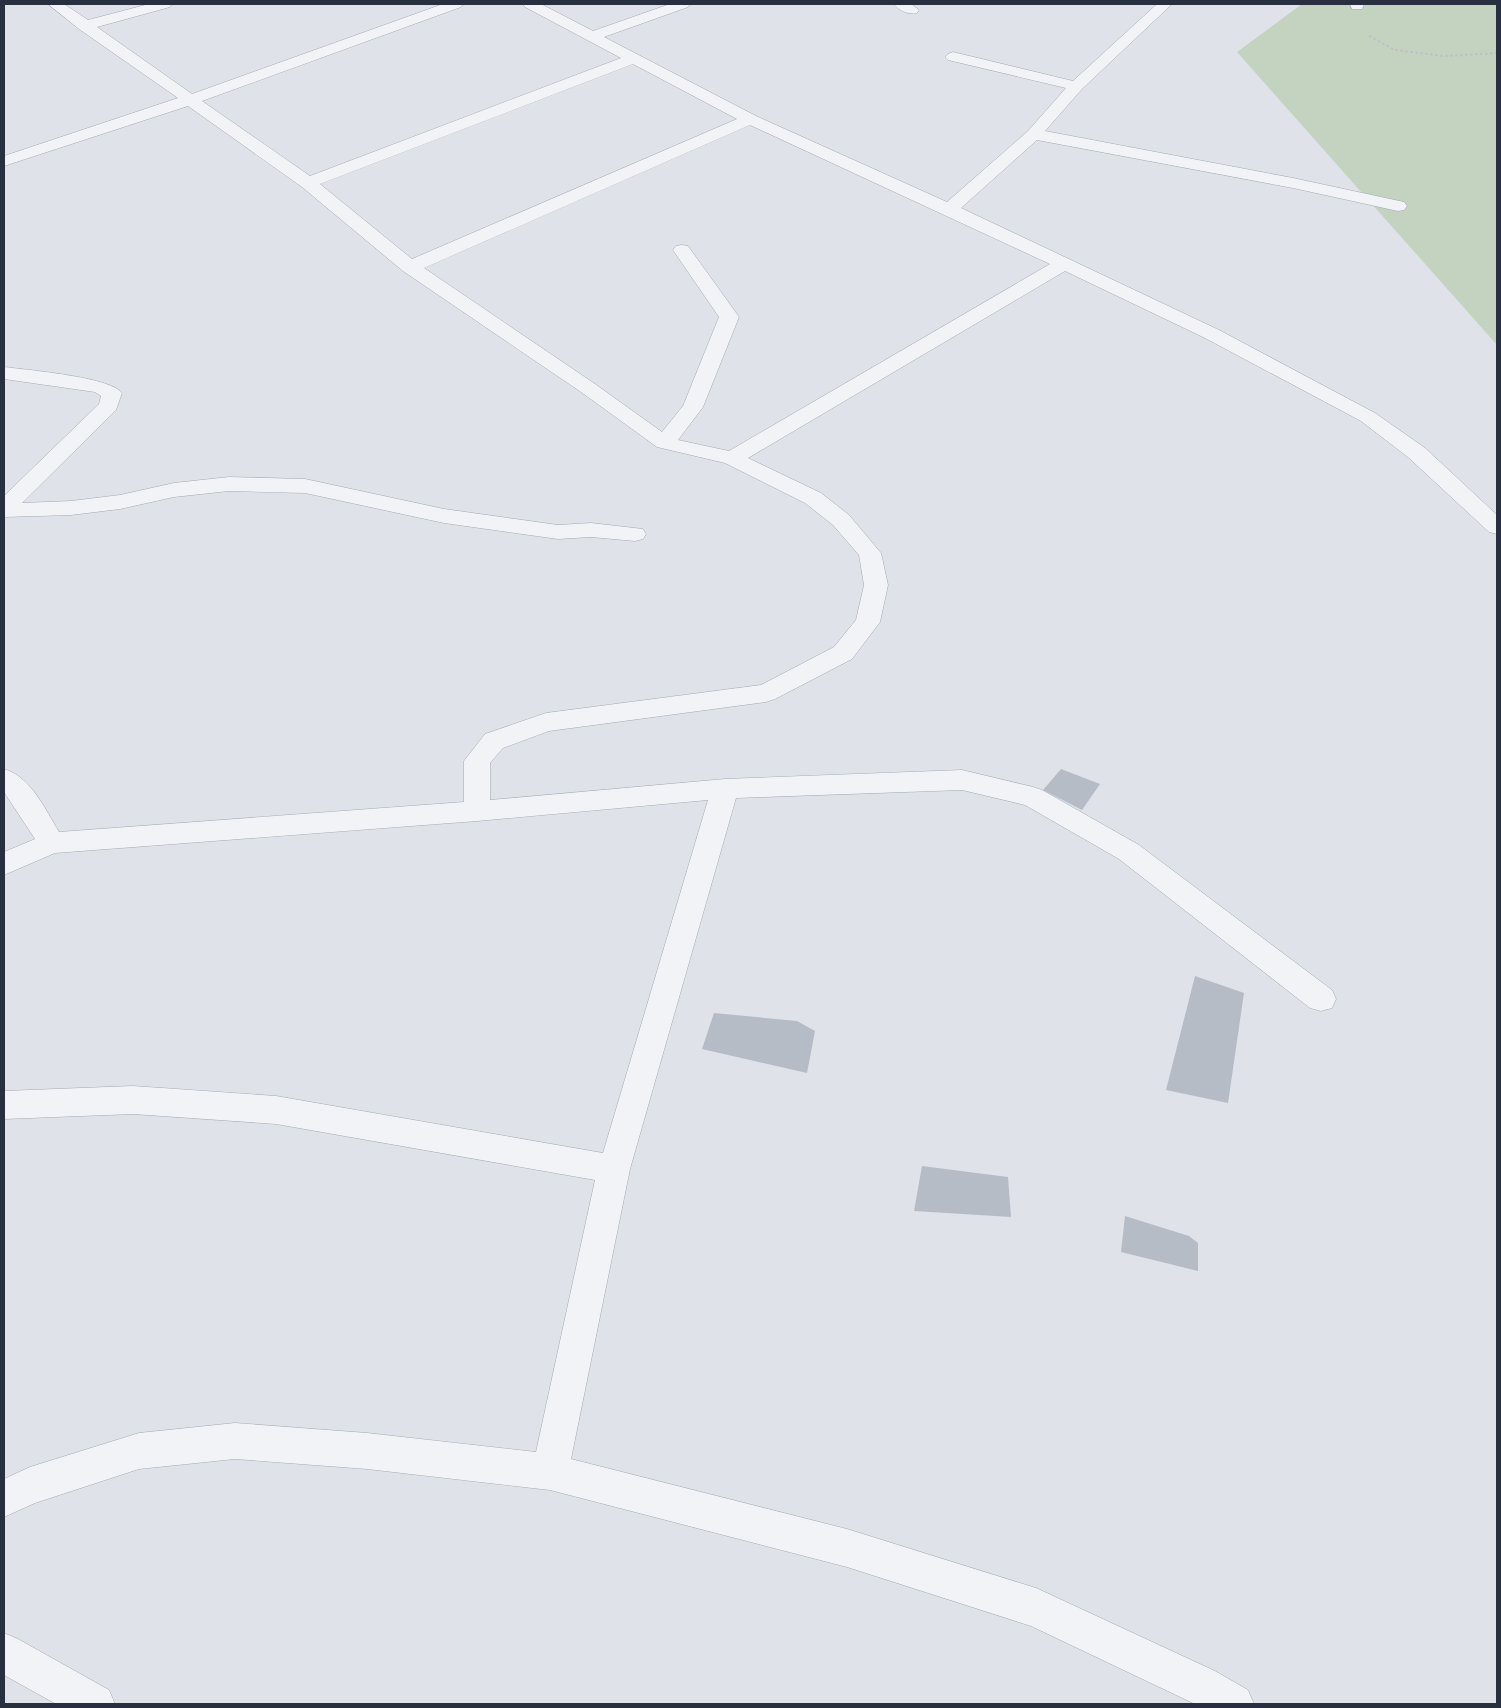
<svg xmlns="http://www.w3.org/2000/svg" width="1501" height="1708" viewBox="0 0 1501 1708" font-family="Arial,sans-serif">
<rect width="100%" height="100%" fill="#dfe2e8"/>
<path fill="#c4d2c0" d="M1302 4H1497V345L1237 52Z"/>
<g fill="#b6bcc5">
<path d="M1061 769 1100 784 1082 810 1043 790Z"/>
<path d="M1195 976 1244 993 1228 1103 1166 1090Z"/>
<path d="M714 1013 797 1021 815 1031 807 1073 702 1049Z"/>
<path d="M922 1166 1008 1177 1011 1217 914 1211Z"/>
<path d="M1125 1216 1189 1236 1198 1243V1271L1121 1252Z"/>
</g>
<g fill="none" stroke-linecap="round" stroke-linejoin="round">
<defs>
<g id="street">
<path d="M48 4H64L88 20 149 4H172L170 7 97 27 192 94 443 4H463L461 7 202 101 310 176 621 58 525 7 523 4H541L593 31 670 4H690L688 7 604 37 756 116 947 202 1028 131 1066 88 948 60 945 57 948 54 953 52 1073 81 1157 4H1172L1082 89 1045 131 1293 178 1404 202 1407 206 1404 210 1398 211 1293 188 1037 140 961 208 1219 330 1375 413 1425 448 1497 515V534L1489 532 1409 458 1361 421 1205 338 1065 271 748 458 821 493 849 515 881 553 888 585 880 622 852 659 775 699 766 702 549 731 503 748 490 763V800L725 779 962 770 1033 787 1042 790 1139 845 1332 990 1336 999 1332 1008 1321 1011 1310 1008 1119 859 1025 805 962 790 736 798 630 1169 571 1459 847 1529 1036 1588 1215 1671 1248 1690 1254 1704H1195L1031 1626 847 1567 550 1490 367 1469 235 1459 139 1469 35 1503 4 1517V1479L30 1467 139 1433 235 1423 367 1433 536 1452 595 1180 276 1124 133 1114 4 1119V1091L133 1086 276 1096 603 1153 708 800 477 821 55 853 4 875V852L35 839 4 792V769C31 777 45 809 59 832L464 802V761L485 734 546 713 761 685 834 647 856 620 864 585 859 555 833 525 805 503 725 463 657 447 581 392 403 271 302 187 188 106 4 166V156L178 98 79 29ZM633 64 737 119 412 259 320 184ZM750 125 1050 264 729 451 678 440 703 407 739 317 688 246 682 245 676 246 673 250 719 317 683 406 662 432 595 384 424 268Z"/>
<path d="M894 4H911L919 10 917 13C909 15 899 11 894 4Z"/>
<path d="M1350 4H1364L1362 9H1352Z"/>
<path d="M4 367C27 370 111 377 122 393L116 410 22 503 71 501 120 495 174 483 229 477 305 479 444 509 558 525 591 523 643 529 646 534 643 539 635 541 591 537 558 539 444 523 305 493 229 491 174 497 120 509 71 515 4 517V496L99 404 101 396 95 392 4 379Z"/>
<path d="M4 1633 18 1639 109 1690 115 1704H56L4 1675Z"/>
</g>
</defs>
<use href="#street" stroke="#a4a9b2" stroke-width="1"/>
<path stroke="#bdc0c7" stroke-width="2" stroke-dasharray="2.5 2.5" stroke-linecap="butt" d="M1369 36 1395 50 1445 56 1497 53"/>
<use href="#street" fill="#f2f3f7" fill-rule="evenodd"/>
</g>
<rect width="1501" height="1708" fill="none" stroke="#28303f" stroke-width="10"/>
</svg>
